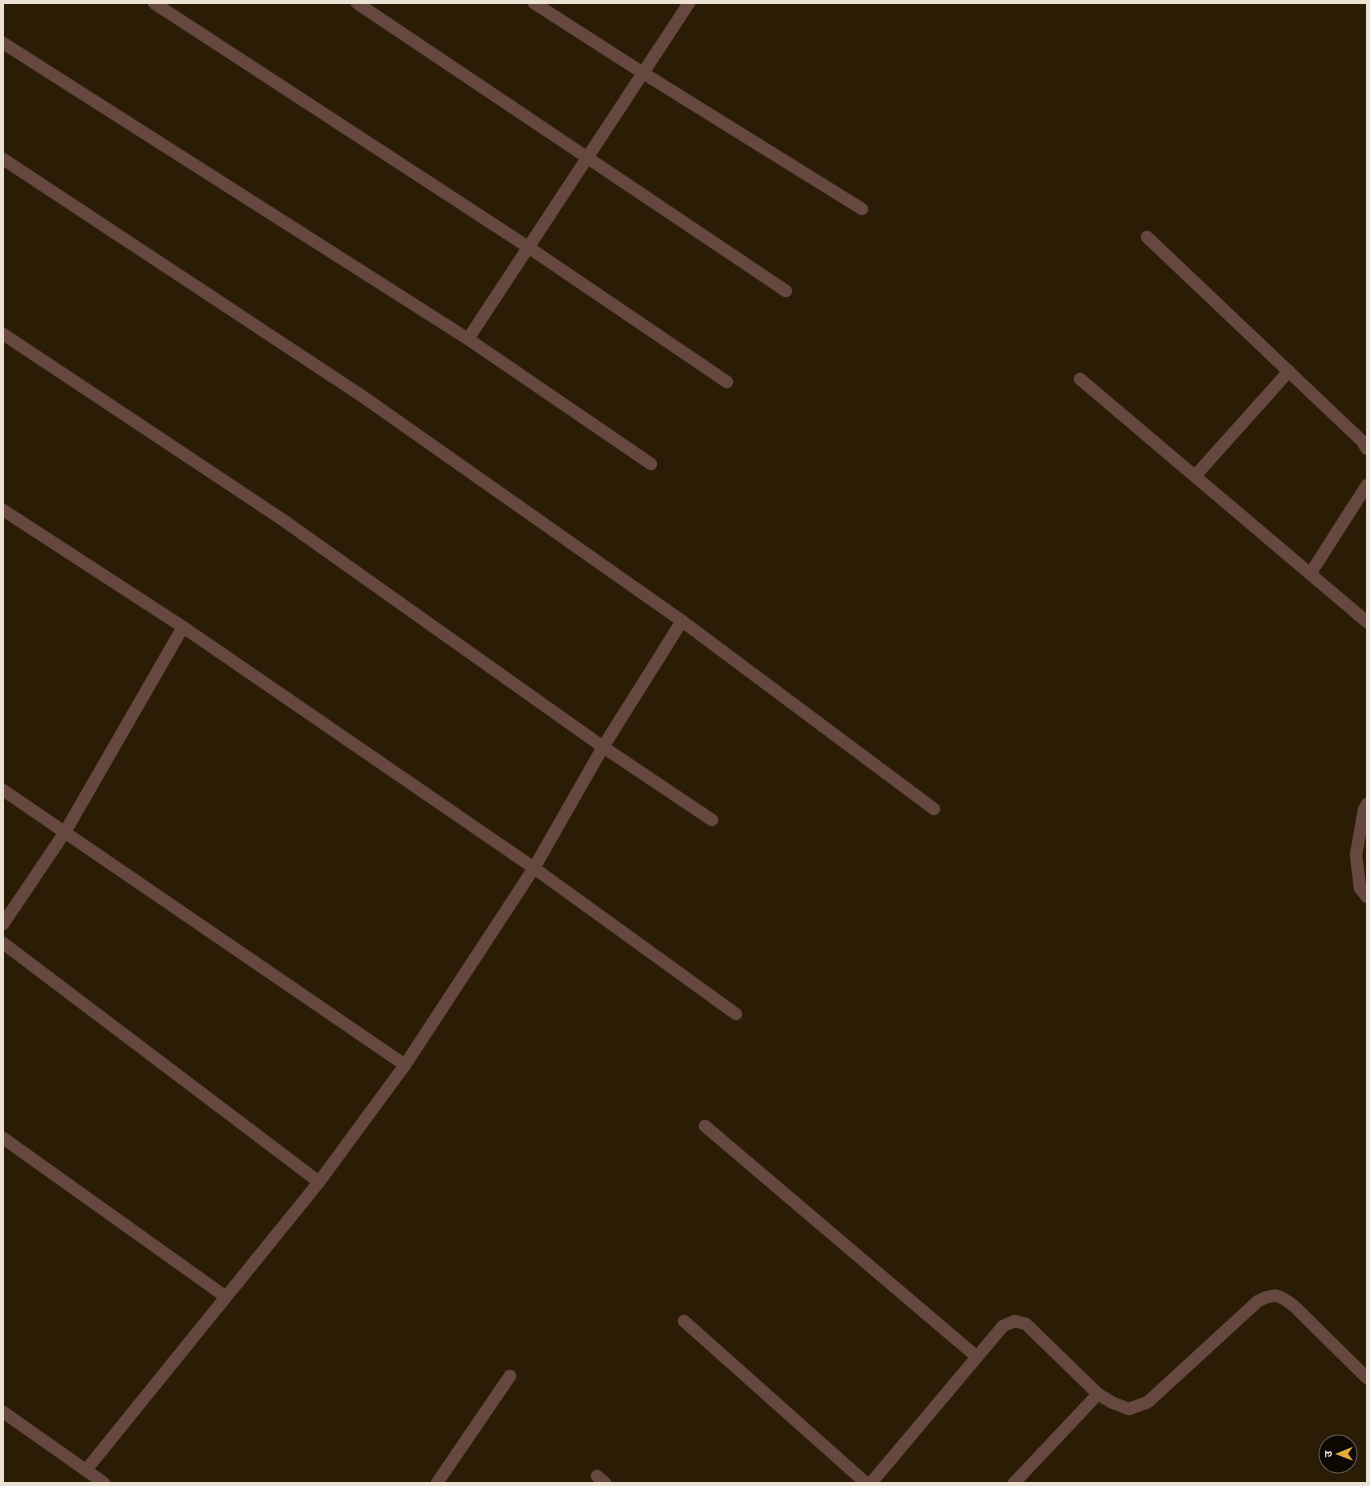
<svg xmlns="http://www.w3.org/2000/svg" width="1370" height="1486" viewBox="0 0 1370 1486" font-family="'Source Serif 4','Noto Sans Devanagari',serif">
<rect width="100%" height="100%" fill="#2a1c05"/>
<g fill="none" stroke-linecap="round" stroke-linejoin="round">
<defs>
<g id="minor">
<path d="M154 3 528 247 727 382"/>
<path d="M357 3 786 291"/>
<path d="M534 3 643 73 862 209"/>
<path d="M3 43 468 339 651 464"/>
<path d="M3 159 362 396 682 621 934 809"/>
<path d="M1147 237 1362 441 1367 449"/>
<path d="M3 334 283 520 603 747 712 820"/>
<path d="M468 339 689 3"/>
<path d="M1080 379 1367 622"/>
<path d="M1195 476 1289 371"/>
<path d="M3 510 183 627 534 868 736 1014"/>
<path d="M1310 574 1367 485"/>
<path d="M3 790 405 1065"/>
<path d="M1367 804 1364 810 1356 855 1360 888 1367 897"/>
<path d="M3 924 65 832 183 627"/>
<path d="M3 943 319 1182"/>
<path d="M705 1126 977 1357"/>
<path d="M3 1138 226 1297"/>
<path d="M684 1321 866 1483"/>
<path d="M3 1412 104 1483"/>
<path d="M86 1470 319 1182 405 1065 534 868 603 747 682 621"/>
<path d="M597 1476 605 1483"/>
<path d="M437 1483 510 1376"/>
<path d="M871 1483 1003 1326 1015 1321 1026 1324 1098 1394 1113 1403 1129 1409 1148 1402 1258 1301C1276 1292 1279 1295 1294 1306L1367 1378"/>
<path d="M1014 1483 1098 1394"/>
</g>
</defs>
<use href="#minor" stroke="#453822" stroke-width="13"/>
<use href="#minor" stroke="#664840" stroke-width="12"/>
</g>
<rect width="1370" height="1486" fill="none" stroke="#ebe2d4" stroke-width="8"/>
<g transform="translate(1338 1454) rotate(269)"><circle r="19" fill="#0e0802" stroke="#665f56"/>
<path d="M0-3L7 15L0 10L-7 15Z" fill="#e1af34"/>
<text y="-6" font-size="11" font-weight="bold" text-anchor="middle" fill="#ebe2d4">उ</text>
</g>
</svg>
